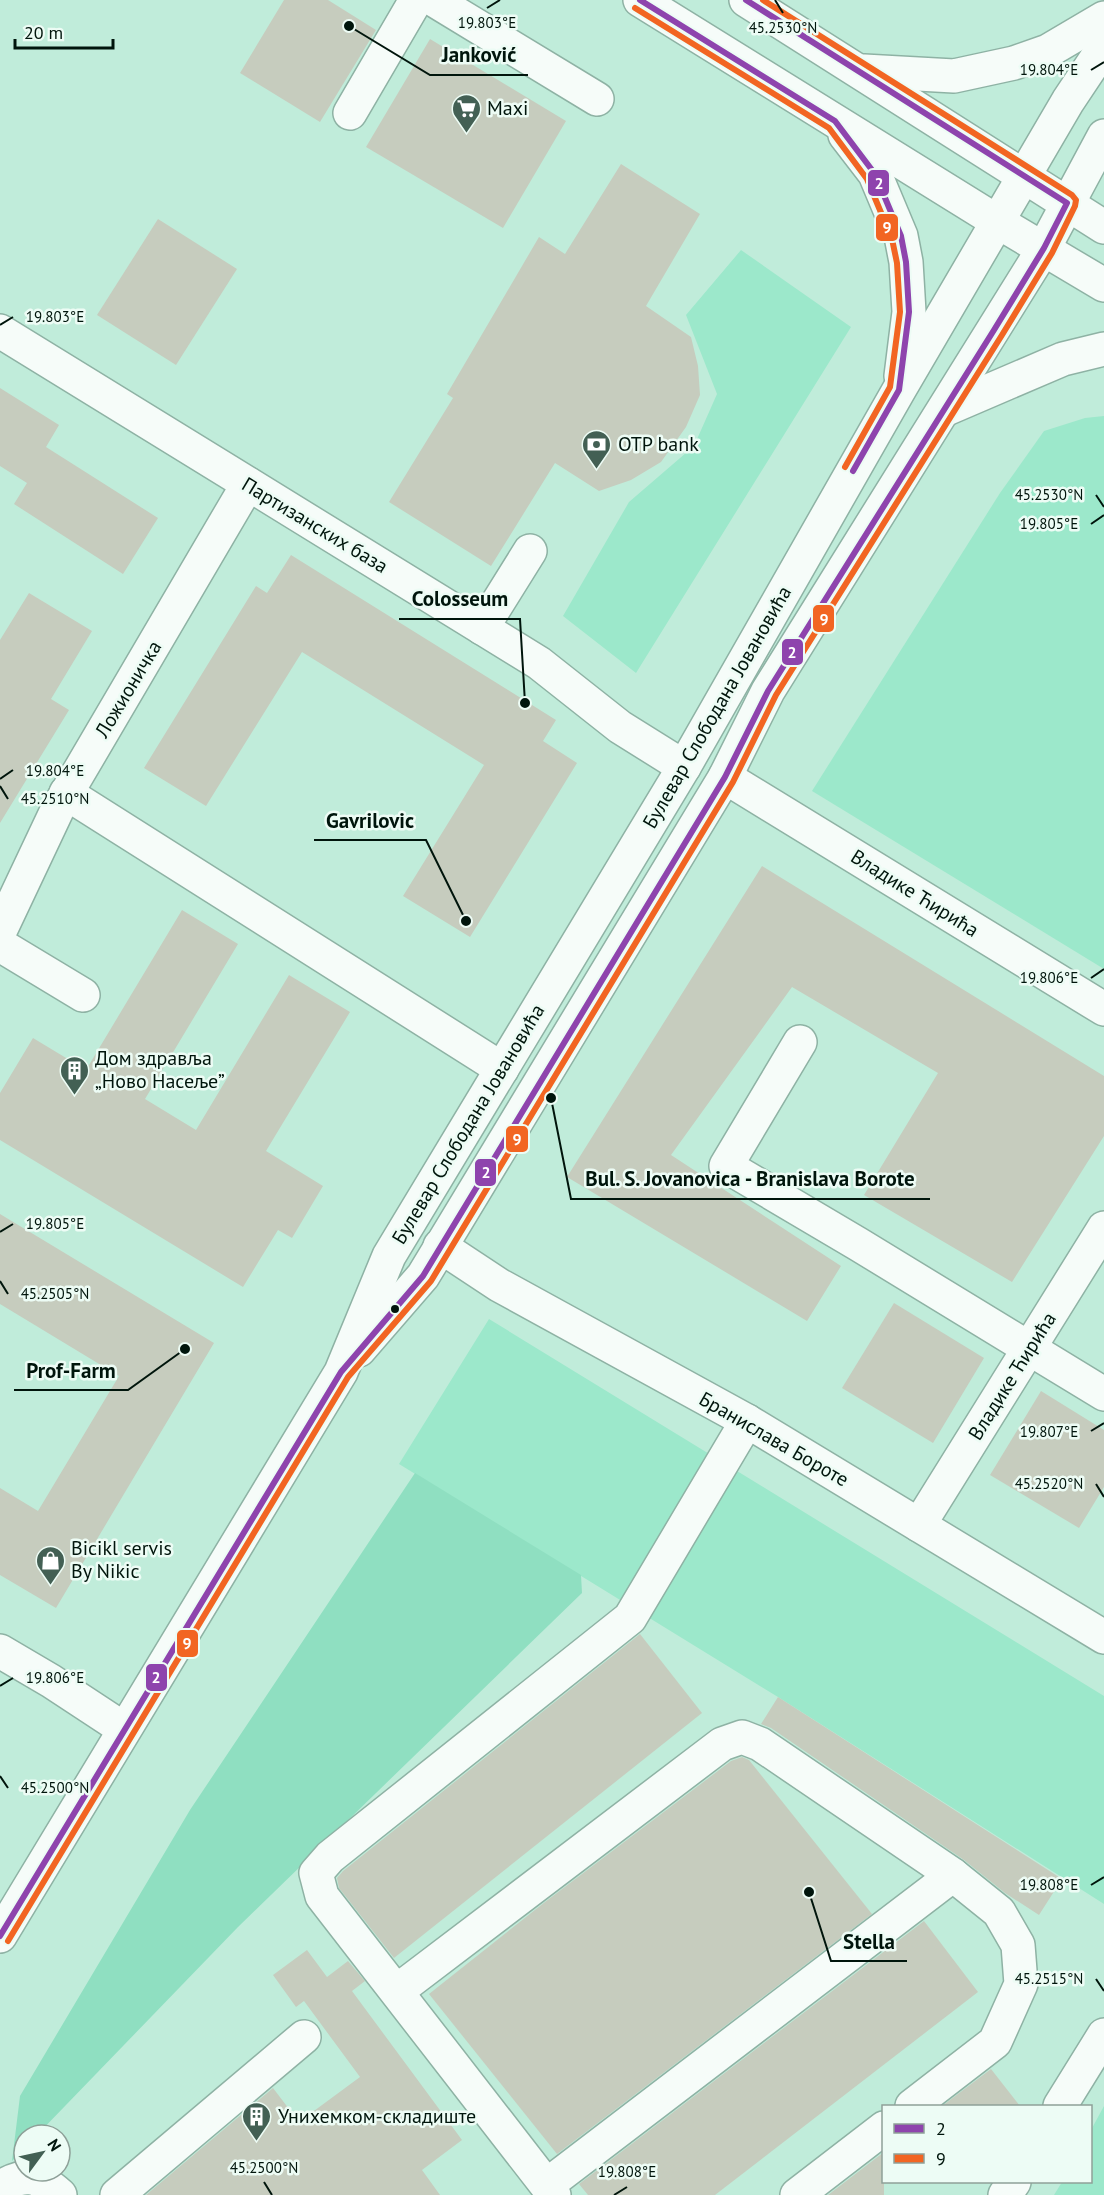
<svg xmlns="http://www.w3.org/2000/svg" width="1104" height="2195" viewBox="0 0 1104 2195" font-family="'PT Sans',sans-serif">
<rect width="100%" height="100%" fill="#c0ecda"/>
<g fill="#9ce8cb">
<path d="M741 250 851 327 636 673 563 616 629 502 694 446 717 394 686 315Z"/>
<path d="M1104 416V969L812 791 1000 493 1044 431 1085 418Z"/>
<path d="M489 1319 1104 1696V1904L778 1697 399 1464Z"/>
<path d="M1104 2106V2195H1054L1062 2182H1090L1091 2130Z"/>
</g>
<path fill="#8fdfc1" d="M415 1473 581 1575 582 1593 238 1927 37 2135H24V2149L12 2161 20 2096 190 1810Z"/>
<g fill="#c6ccbe">
<path d="M284 0H328L376 30 320 122 240 73Z"/>
<path d="M430 39 566 121 503 228 366 147Z"/>
<path d="M621 164 700 214 646 306 691 337 698 366 700 395 686 427 661 462 631 480 599 491 555 463 491 566 389 502 453 398 447 394 539 237 565 254Z"/>
<path d="M158 219 237 269 176 365 97 315Z"/>
<path d="M0 388 59 425 46 447 158 518 123 574 14 504 27 483 0 466Z"/>
<path d="M291 555 556 720 543 741 577 763 470 937 403 896 484 765 302 652 206 806 144 768 256 586 267 593Z"/>
<path d="M29 593 92 631 51 699 69 710 0 823V640Z"/>
<path d="M762 866 1104 1076V1136L1012 1282 864 1195 938 1073 792 987 671 1155 841 1266 807 1321 567 1177Z"/>
<path d="M182 910 238 944 145 1099 196 1130 289 975 350 1012 266 1151 323 1186 292 1238 278 1230 243 1287 0 1140V1093L33 1038 86 1070Z"/>
<path d="M0 1214 214 1343 56 1608 0 1575V1488L38 1511 119 1376 0 1304Z"/>
<path d="M894 1303 984 1358 933 1443 842 1388Z"/>
<path d="M1041 1391 1104 1430V1487L1079 1528 990 1475Z"/>
<path d="M640 1634 702 1713 394 1958 339 1888 337 1878 343 1871Z"/>
<path d="M778 1697 1062 1879 1039 1915 1005 1893 964 1860 771 1728 761 1724Z"/>
<path d="M742 1757 749 1760 872 1914 557 2154 429 1994 545 1902 731 1761Z"/>
<path d="M924 1921 978 1992 715 2195H588L579 2184Z"/>
<path d="M307 1950 327 1977 348 1961 365 1981 352 1991 462 2140 422 2170 440 2195H146L273 2088 299 2122 360 2077 304 2001 296 2007 273 1975Z"/>
<path d="M991 2069 1020 2106H942Z"/>
<path d="M884 2152V2195H828Z"/>
</g>
<g fill="none" stroke-linecap="round" stroke-linejoin="round">
<defs>
<g id="minor">
<path d="M434 0 597 99"/>
<path d="M640 0 998 222 1104 285"/>
<path d="M746 0C866 75 984 152 1104 227"/>
<path d="M864 71 954 76 1014 63 1048 51 1104 18"/>
<path d="M350 113 416 0"/>
<path d="M845 135 875 174 901 236 906 262 909 312 901 376"/>
<path d="M0 331 539 663 620 727 684 767"/>
<path d="M944 410 1063 359 1104 349"/>
<path d="M482 628 530 551"/>
<path d="M725 777 1104 1009"/>
<path d="M66 793 502 1069"/>
<path d="M0 931 59 806 248 484"/>
<path d="M0 945 83 995"/>
<path d="M800 1042 726 1166 858 1244 1104 1394"/>
<path d="M440 1246 499 1285 747 1421 1104 1637"/>
<path d="M359 1350 423 1276 725 777 768 691 1044 248 1104 136"/>
<path d="M919 1525 1104 1228"/>
<path d="M0 1651 51 1681 124 1729"/>
<path d="M0 1936 341 1372 389 1256 684 767 899 390 1068 101 1104 47"/>
<path d="M397 1991 722 1744 742 1737 760 1744 953 1875 999 1912 1018 1945 1021 1984 995 2042 912 2106"/>
<path d="M1060 2106 1104 2035"/>
<path d="M547 2185 953 1875"/>
<path d="M0 2188C25 2171 39 2176 60 2195"/>
<path d="M117 2195 304 2037"/>
<path d="M554 2195 322 1896 316 1873 330 1857 630 1618 747 1421"/>
<path d="M797 2195 884 2128"/>
<path d="M1005 2195 1014 2182"/>
</g>
</defs>
<use href="#minor" stroke="#8eb2a4" stroke-width="36"/>
<use href="#minor" stroke="#f6fcf9" stroke-width="33"/>
<defs>
<g id="bus-1">
<path d="M640 0 835 121 875 174 901 236 906 262 909 312 899 390 853 471"/>
<path d="M0 1936 341 1372 423 1276 725 777 768 691 994 330 1044 248 1067 203 746 0"/>
</g>
<g id="bus-2">
<path d="M635 8 829 128 867 179 892 239 897 263 900 312 890 387 845 467"/>
<path d="M8 1941 348 1377 431 1281 733 782 776 695 1002 335 1052 253 1075 206 1076 200 1072 195 763 0"/>
</g>
</defs>
<use href="#bus-1" stroke="#edfcf5" stroke-width="10"/>
<use href="#bus-2" stroke="#edfcf5" stroke-width="10"/>
<use href="#bus-1" stroke="#8e44ad" stroke-width="6"/>
<use href="#bus-2" stroke="#f26522" stroke-width="6"/>
</g>
<path fill="none" stroke="#00150c" stroke-width="2" d="M775 0 783 13M487 8 500 0M1091 70 1104 62M0 325 13 317M1096 495 1104 507M1091 524 1104 515M0 779 13 770M0 786 8 799M1091 978 1104 969M0 1232 13 1224M0 1281 8 1294M1091 1431 1104 1423M1096 1484 1104 1497M0 1686 13 1678M0 1776 8 1788M1091 1885 1104 1877M1096 1979 1104 1991M264 2182 272 2195M614 2195 627 2187"/>
<defs>
<symbol id="supermarket-pin" viewBox="-11 -11 22 30"><path d="M0 17L-7.5 6A9.5 9.5 0 1 1 7.5 6Z" fill="#436054" stroke="#edfcf5"/><path d="M-6-5.5h2.5l.6 2H6L4.5 2H-2.5L-4.4-4H-6ZM-1.5 3.2a1.3 1.3 0 1 0 .1 0ZM3 3.2a1.3 1.3 0 1 0 .1 0Z" fill="#fff"/></symbol>
<symbol id="bank-pin" viewBox="-11 -11 22 30"><path d="M0 17L-7.5 6A9.5 9.5 0 1 1 7.5 6Z" fill="#436054" stroke="#edfcf5"/><path d="M-6-4H6V4H-6ZM0-2.3a2.3 2.3 0 1 0 0 4.6a2.3 2.3 0 1 0 0-4.6Z" fill="#fff"/></symbol>
<symbol id="building-pin" viewBox="-11 -11 22 30"><path d="M0 17L-7.5 6A9.5 9.5 0 1 1 7.5 6Z" fill="#436054" stroke="#edfcf5"/><path d="M-4-6H4V6H1V3H-1V6H-4ZM-2.5-4.3h1.7v1.8h-1.7ZM.8-4.3h1.7v1.8H.8ZM-2.5-1h1.7V.8h-1.7ZM.8-1h1.7V.8H.8Z" fill="#fff"/></symbol>
<symbol id="shop-pin" viewBox="-11 -11 22 30"><path d="M0 17L-7.5 6A9.5 9.5 0 1 1 7.5 6Z" fill="#436054" stroke="#edfcf5"/><path d="M-5-2.5h2.3a2.7 3.5 0 0 1 5.4 0H5L5.5 6h-11ZM-1.5-2.5h3a1.5 2.3 0 0 0-3 0Z" fill="#fff"/></symbol>
</defs>
<g fill-rule="evenodd">
<use href="#supermarket-pin" x="450" y="92" width="33" height="45"/>
<use href="#bank-pin" x="580" y="428" width="33" height="45"/>
<use href="#building-pin" x="58" y="1054" width="33" height="45"/>
<use href="#shop-pin" x="34" y="1544" width="33" height="45"/>
<use href="#building-pin" x="240" y="2100" width="33" height="45"/>
</g>
<circle fill="#00150c" stroke="#edfcf5" stroke-width="2" cx="395" cy="1309" r="5"/>
<g text-anchor="middle" stroke-width="5" stroke-linejoin="round" paint-order="stroke">
<g font-size="20" fill="#00150c" stroke="#edfcf5" text-anchor="start">
<text x="487" y="115">Maxi</text>
<text x="618" y="451">OTP bank</text>
<text x="95" y="1065">Дом здравља<tspan x="95" dy="23">„Ново Насеље”</tspan></text>
<text x="71" y="1555">Bicikl servis<tspan x="71" dy="23">By Nikic</tspan></text>
<text x="278" y="2123">Унихемком-складиште</text>
</g>
<g font-size="20" fill="#00150c" stroke="#edfcf5">
<text transform="translate(315 525) rotate(31)" y="7">Партизанских база</text>
<text transform="translate(128 689) rotate(-59)" y="7">Ложионичка</text>
<text transform="translate(717 707) rotate(-60)" y="7">Булевар Слободана Јовановића</text>
<text transform="translate(915 893) rotate(32)" y="7">Владике Ћирића</text>
<text transform="translate(468 1124) rotate(-59)" y="7">Булевар Слободана Јовановића</text>
<text transform="translate(1012 1376) rotate(-58)" y="7">Владике Ћирића</text>
<text transform="translate(774 1439) rotate(30)" y="7">Бранислава Бороте</text>
</g>
</g>
<g font-size="15" text-anchor="middle" fill="#00150c" stroke="#edfcf5" stroke-width="5" stroke-linejoin="round" paint-order="stroke">
<text x="487" y="28">19.803°E</text>
<text x="783" y="33">45.2530°N</text>
<text x="1049" y="75">19.804°E</text>
<text x="55" y="322">19.803°E</text>
<text x="1049" y="500">45.2530°N</text>
<text x="1049" y="529">19.805°E</text>
<text x="55" y="776">19.804°E</text>
<text x="55" y="804">45.2510°N</text>
<text x="1049" y="983">19.806°E</text>
<text x="55" y="1229">19.805°E</text>
<text x="55" y="1299">45.2505°N</text>
<text x="1049" y="1437">19.807°E</text>
<text x="1049" y="1489">45.2520°N</text>
<text x="55" y="1683">19.806°E</text>
<text x="55" y="1793">45.2500°N</text>
<text x="1049" y="1890">19.808°E</text>
<text x="1049" y="1984">45.2515°N</text>
<text x="264" y="2173">45.2500°N</text>
<text x="627" y="2177">19.808°E</text>
</g>
<path fill="none" stroke="#00150c" stroke-width="2" d="M349 26L430 75H528M525 703L520 619H399M466 921L426 840H314M551 1098L571 1199H930M185 1349L128 1390H14M809 1892L831 1961H907"/>
<g fill="#00150c" stroke="#edfcf5" stroke-width="2">
<circle cx="349" cy="26" r="6"/>
<circle cx="525" cy="703" r="6"/>
<circle cx="466" cy="921" r="6"/>
<circle cx="551" cy="1098" r="6"/>
<circle cx="185" cy="1349" r="6"/>
<circle cx="809" cy="1892" r="6"/>
</g>
<g font-size="21" text-anchor="middle" font-weight="bold" fill="#00150c" stroke="#edfcf5" stroke-width="5" stroke-linejoin="round" paint-order="stroke">
<text x="479" y="62">Janković</text>
<text x="460" y="606">Colosseum</text>
<text x="370" y="828">Gavrilovic</text>
<text x="750" y="1186">Bul. S. Jovanovica - Branislava Borote</text>
<text x="71" y="1378">Prof-Farm</text>
<text x="869" y="1949">Stella</text>
</g>
<g stroke="#edfcf5" stroke-width="2">
<rect x="867" y="169" width="23" height="28" rx="6" fill="#8e44ad"/>
<rect x="875" y="213" width="24" height="29" rx="6" fill="#f26522"/>
<rect x="812" y="604" width="23" height="29" rx="6" fill="#f26522"/>
<rect x="781" y="638" width="23" height="28" rx="6" fill="#8e44ad"/>
<rect x="505" y="1125" width="24" height="28" rx="6" fill="#f26522"/>
<rect x="474" y="1158" width="23" height="29" rx="6" fill="#8e44ad"/>
<rect x="176" y="1629" width="23" height="29" rx="6" fill="#f26522"/>
<rect x="145" y="1663" width="23" height="29" rx="6" fill="#8e44ad"/>
</g>
<g font-size="16" text-anchor="middle" font-weight="bold" fill="#fff">
<text x="879" y="189">2</text>
<text x="887" y="233">9</text>
<text x="824" y="625">9</text>
<text x="792" y="658">2</text>
<text x="517" y="1145">9</text>
<text x="486" y="1178">2</text>
<text x="187" y="1649">9</text>
<text x="156" y="1683">2</text>
</g>
<rect x="882" y="2105" width="210" height="78" fill="#edfcf5" stroke="#8ea098" stroke-width="1.5"/>
<rect x="894" y="2124" width="30" height="9" fill="#8e44ad" stroke="#8ea098" stroke-width="1.5"/>
<text x="936" y="2135" font-size="18" fill="#00150c">2</text>
<rect x="894" y="2154" width="30" height="9" fill="#f26522" stroke="#8ea098" stroke-width="1.5"/>
<text x="936" y="2165" font-size="18" fill="#00150c">9</text>
<g transform="translate(42 2153) rotate(57)"><circle r="28" fill="#edfcf5" stroke="#8ea098" stroke-width="1.5"/>
<path d="M0-4.5L10 22L0 15L-10 22Z" fill="#436054"/>
<text y="-9" font-size="16" font-weight="bold" text-anchor="middle" fill="#00150c">N</text>
</g>
<path d="M15 39v9h98v-9" fill="none" stroke="#00150c" stroke-width="3"/>
<text x="24" y="39" font-size="18" fill="#00150c" stroke="#edfcf5" stroke-width="4.5" paint-order="stroke">20 m</text>
</svg>
